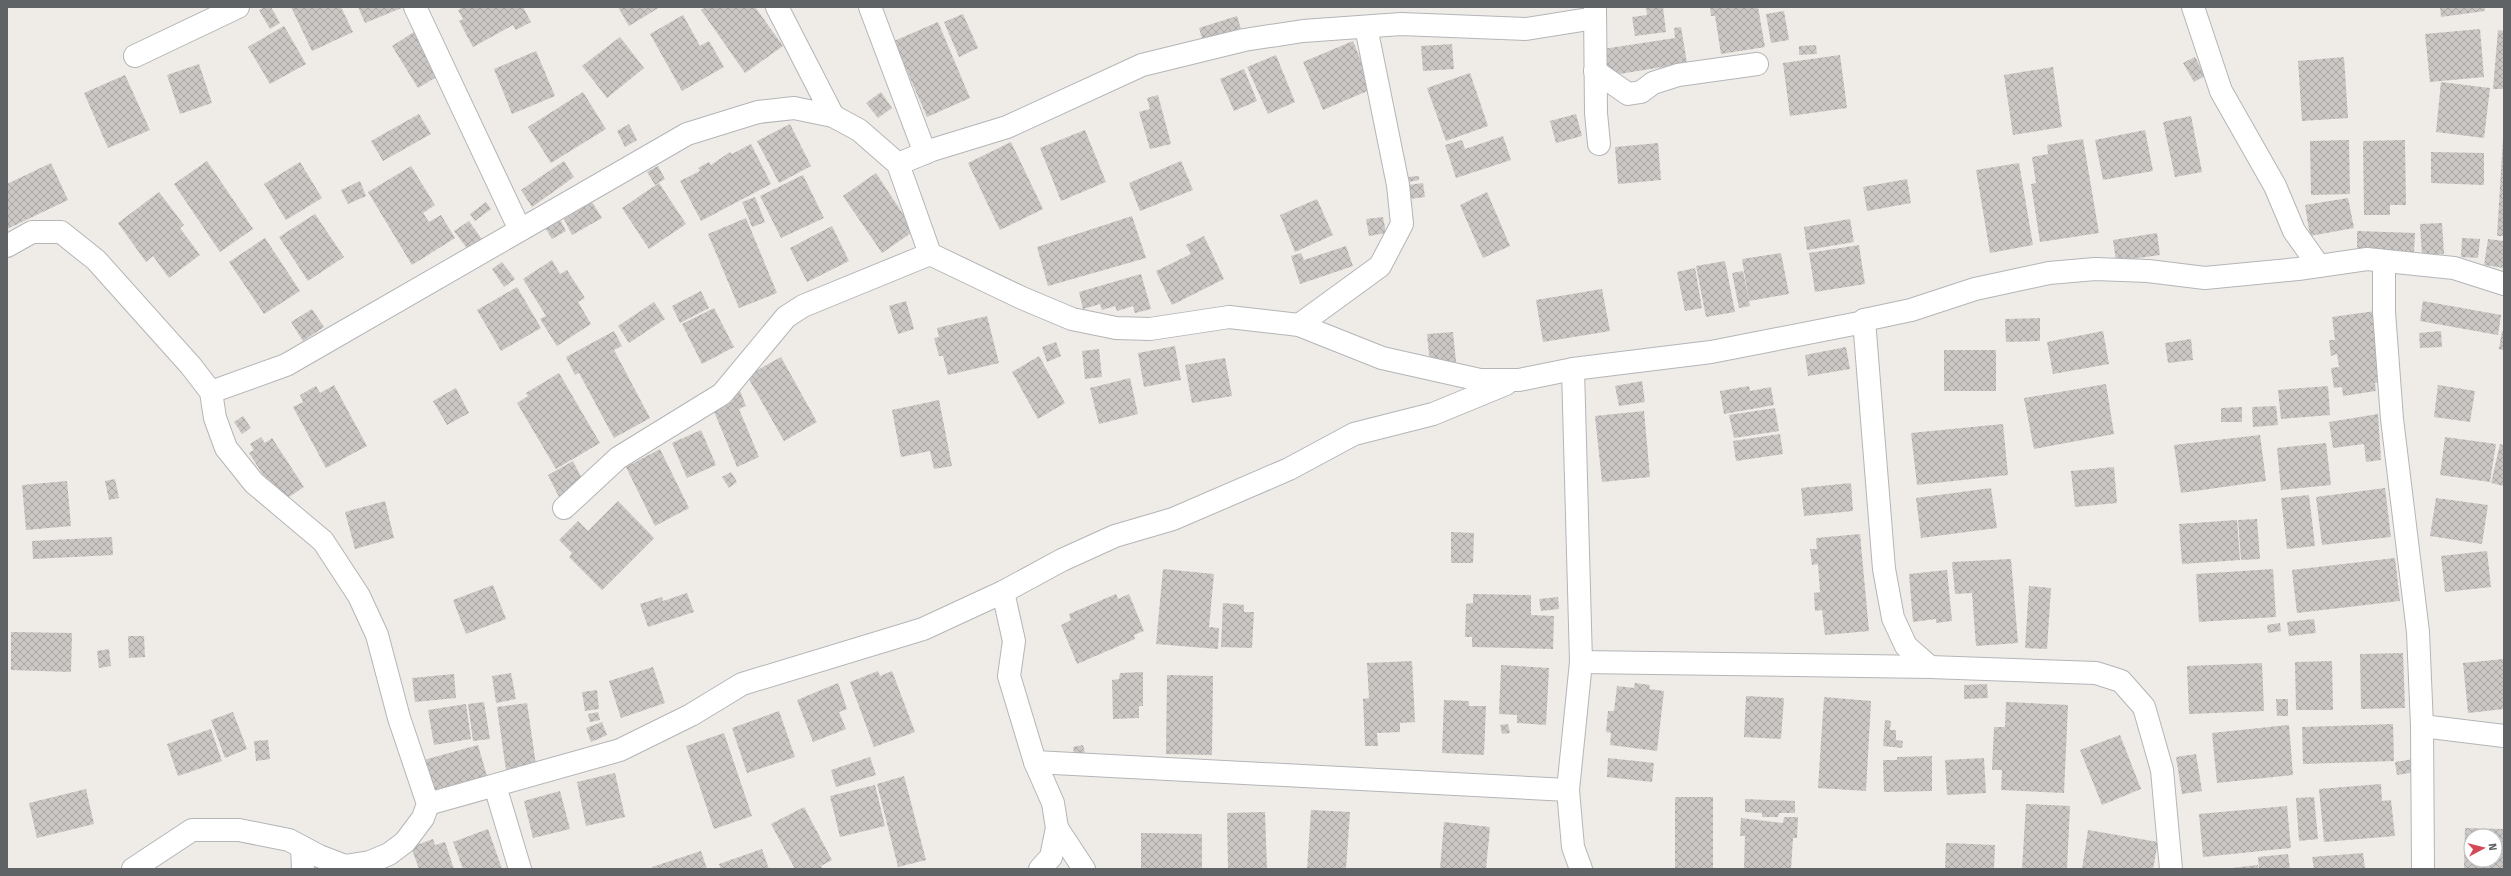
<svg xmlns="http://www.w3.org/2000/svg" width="2511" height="876" viewBox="0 0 2511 876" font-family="'Fira Sans',sans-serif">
<defs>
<pattern id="building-cross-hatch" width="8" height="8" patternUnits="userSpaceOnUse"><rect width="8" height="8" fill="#cbc7c4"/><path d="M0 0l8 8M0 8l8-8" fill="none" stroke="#a8a5a3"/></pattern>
</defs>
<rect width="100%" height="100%" fill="#efece8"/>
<g fill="url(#building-cross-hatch)" fill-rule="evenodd">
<path d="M265 7H271L280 23 270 29 259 10Z"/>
<path d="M291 7H341L353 32 312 51Z"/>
<path d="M358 7H404L365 23Z"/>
<path d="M463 7H523L531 22 516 30 513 25 473 47 459 21 463 19 458 10Z"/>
<path d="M618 7H660L629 26Z"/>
<path d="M706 7H755L783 46 745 73 701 10Z"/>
<path d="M1646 7H1663L1666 32 1635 36 1632 17 1647 15Z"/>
<path d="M1710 7H1758L1765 47 1721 54 1715 16H1711Z"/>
<path d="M2440 7H2485V11L2441 17Z"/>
<path d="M1784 11 1789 40 1771 43 1766 14Z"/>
<path d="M963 14 978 48 959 57 944 22Z"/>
<path d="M683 15 700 46 709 41 724 67 682 91 650 34Z"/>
<path d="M1237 16 1241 29 1203 41 1199 28Z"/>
<path d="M938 22 970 98 927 117 894 41Z"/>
<path d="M284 26 306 64 270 84 248 47Z"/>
<path d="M1681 27 1687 63 1607 76 1603 49 1675 38 1674 28Z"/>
<path d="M2480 29 2484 77 2430 82 2425 34Z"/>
<path d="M417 30 443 73 418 88 392 46Z"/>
<path d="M2498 30 2504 31V89H2493Z"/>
<path d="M620 37 644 68 607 98 582 66Z"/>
<path d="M1353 41 1372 89 1323 110 1303 62Z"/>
<path d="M1452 44 1454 69 1423 71 1421 46Z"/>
<path d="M1816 45 1817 54 1799 55V46Z"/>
<path d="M536 51 555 96 512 114 494 69Z"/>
<path d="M1276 55 1295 102 1268 114 1247 67Z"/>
<path d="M1840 55 1847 108 1790 116 1783 63Z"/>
<path d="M2195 57 2205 76 2194 82 2183 63Z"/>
<path d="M2344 57 2348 118 2302 121 2298 61Z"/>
<path d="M199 64 212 103 180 114 167 75Z"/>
<path d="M2053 67 2062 127 2013 135 2004 75Z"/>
<path d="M1244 69 1257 101 1234 111 1220 79Z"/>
<path d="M1470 73 1488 126 1446 141 1427 88Z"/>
<path d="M125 75 150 130 108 148 84 93Z"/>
<path d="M2441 82 2490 88 2484 138 2436 132Z"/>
<path d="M583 92 606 129 551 163 528 127Z"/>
<path d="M881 92 892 108 878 118 866 103Z"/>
<path d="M1158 95 1171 144 1150 149 1139 112 1150 109 1147 98Z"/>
<path d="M419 114 431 134 383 161 371 141Z"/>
<path d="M1576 114 1582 136 1556 143 1550 121Z"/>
<path d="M2191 116 2202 172 2175 177 2163 122Z"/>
<path d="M629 124 637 140 625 147 617 131Z"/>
<path d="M790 124 811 166 779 183 757 141Z"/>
<path d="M1085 130 1106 182 1061 201 1040 148Z"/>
<path d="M2145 130 2153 171 2103 180 2095 140Z"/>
<path d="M1503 136 1511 160 1456 178 1445 145 1462 140 1465 149Z"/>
<path d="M2503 138H2504V236H2497Z"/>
<path d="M2083 139 2099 233 2040 242 2031 184 2036 183 2032 157 2048 154 2047 145Z"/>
<path d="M2349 140 2350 194 2311 195 2310 141Z"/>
<path d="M2405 140 2406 205H2390V215H2364L2363 141Z"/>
<path d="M1011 142 1043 209 1000 230 968 163Z"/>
<path d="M1658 143 1661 180 1618 184 1615 147Z"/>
<path d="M751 144 771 184 701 221 680 181 700 171 698 168 709 162 711 165 730 152 732 154Z"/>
<path d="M2431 152 2484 153V185L2431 183Z"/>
<path d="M207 161 253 229 220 252 174 184Z"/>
<path d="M564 161 574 177 532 207 521 190Z"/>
<path d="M1181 161 1193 190 1140 211 1129 183Z"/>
<path d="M300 162 322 198 286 220 264 184Z"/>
<path d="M51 163 68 200 7 229V184Z"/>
<path d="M2019 163 2033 245 1990 253 1976 170Z"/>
<path d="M411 166 435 205 423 213 429 222 441 215 455 238 412 265 368 192Z"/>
<path d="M658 166 665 179 655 185 647 172Z"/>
<path d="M876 173 914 231 882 253 843 196Z"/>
<path d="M803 175 824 218 781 238 760 196Z"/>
<path d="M1419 176V180L1408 182 1407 177Z"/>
<path d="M1907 179 1911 203 1867 211 1863 187Z"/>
<path d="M360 181 366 196 348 204 341 190Z"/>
<path d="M659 183 686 224 649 249 622 208Z"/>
<path d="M1423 183 1425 197 1410 199 1408 185Z"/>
<path d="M159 192 184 225 180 228 200 255 169 278 153 256 146 262 118 223Z"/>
<path d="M1487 192 1510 246 1483 258 1460 205Z"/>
<path d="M755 197 765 222 752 227 742 202Z"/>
<path d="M2348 198 2354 228 2310 236 2305 205Z"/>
<path d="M1317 199 1333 235 1295 252 1280 215Z"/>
<path d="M486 202 491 209 475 221 470 214Z"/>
<path d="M592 202 602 218 572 235 564 219Z"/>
<path d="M315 214 344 257 308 281 279 237Z"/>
<path d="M1132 216 1146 258 1048 286 1037 247Z"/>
<path d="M1383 217 1386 233 1369 236 1366 219Z"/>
<path d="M559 218 566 231 552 239 544 226Z"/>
<path d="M746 218 777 293 739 308 708 234Z"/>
<path d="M1850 219 1854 242 1807 250 1804 227Z"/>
<path d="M469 221 483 241 469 251 454 231Z"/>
<path d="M2442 223 2444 254 2422 255 2420 224Z"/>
<path d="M832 226 849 261 807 282 790 248Z"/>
<path d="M2357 231 2415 233 2414 252 2357 251Z"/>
<path d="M2157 233 2160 255 2116 261 2113 240Z"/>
<path d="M1204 236 1224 279 1172 305 1156 271 1191 254 1186 245Z"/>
<path d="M265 238 300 291 264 314 229 262Z"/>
<path d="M2462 238 2480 239 2478 258 2461 257Z"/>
<path d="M2488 239 2504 241V268L2484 265Z"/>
<path d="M1859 245 1865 284 1815 292 1809 253Z"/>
<path d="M1346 246 1353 266 1300 284 1291 256 1301 253 1304 260Z"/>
<path d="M1781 253 1789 294 1749 301 1742 259Z"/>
<path d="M552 260 560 274 567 270 585 298 578 302 591 324 557 346 540 319 546 316 523 279Z"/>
<path d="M1725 261 1735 312 1706 317 1696 266Z"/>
<path d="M502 262 515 279 504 287 492 269Z"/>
<path d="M1695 268 1702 308 1685 311 1677 272Z"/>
<path d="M1743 271 1750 306 1739 308 1732 273Z"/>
<path d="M1141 274 1151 309 1135 313 1133 306 1117 311 1115 306 1102 310 1100 304 1083 309 1079 292Z"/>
<path d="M517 287 541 328 501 351 477 310Z"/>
<path d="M1602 289 1610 331 1543 342 1536 300Z"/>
<path d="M701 291 709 308 680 323 672 306Z"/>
<path d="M906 301 914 329 898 334 889 306Z"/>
<path d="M2423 301 2501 315 2498 335 2420 321Z"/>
<path d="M654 302 665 319 629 343 618 326Z"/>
<path d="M714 308 734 347 702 364 682 324Z"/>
<path d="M312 309 324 327 303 341 291 322Z"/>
<path d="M2375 311 2384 382 2375 383 2376 391 2343 396 2342 387 2334 388 2331 368 2339 367 2337 354 2331 356 2329 340H2335L2332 317Z"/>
<path d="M987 316 999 363 948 375 943 356H939L934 338 939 337 937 328Z"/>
<path d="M2040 318V341L2006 342 2005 319Z"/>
<path d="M614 331 622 346 614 350 650 418 614 438 579 373 575 375 566 357Z"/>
<path d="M2103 331 2109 364 2053 374 2047 342Z"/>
<path d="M2441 331 2442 347 2420 348 2419 333Z"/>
<path d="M2502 331H2504V350L2499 349Z"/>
<path d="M1453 332 1456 362 1430 364 1427 334Z"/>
<path d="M2191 339 2193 360 2168 363 2165 343Z"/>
<path d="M1056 342 1061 356 1047 362 1042 347Z"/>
<path d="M1175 346 1181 380 1144 387 1138 353Z"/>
<path d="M1846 347 1850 369 1808 376 1805 355Z"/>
<path d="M1099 349 1102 377 1085 379 1082 351Z"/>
<rect x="1944" y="350" width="52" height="41"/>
<path d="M1039 356 1065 403 1038 419 1012 372Z"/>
<path d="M781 357 817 422 784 441 747 376Z"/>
<path d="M1225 358 1232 396 1192 403 1185 365Z"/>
<path d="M559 373 600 443 556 469 517 403 528 396 526 393Z"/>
<path d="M1130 378 1138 414 1099 424 1090 388Z"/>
<path d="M1642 381 1645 402 1619 406 1615 386Z"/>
<path d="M2106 384 2114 434 2034 449 2024 398Z"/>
<path d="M334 385 367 446 326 468 293 407 303 402 300 395 316 386 320 393Z"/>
<path d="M2438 385 2475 391 2470 422 2434 417Z"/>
<path d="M1749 386 1750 391 1771 387 1774 405 1724 414 1720 391Z"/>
<path d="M2328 386 2330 415 2281 419 2278 390Z"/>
<path d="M456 388 469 413 447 425 433 401Z"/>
<path d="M740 391 746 406 739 409 759 457 737 467 713 409 733 401 731 395Z"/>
<path d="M939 400 952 466 934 469 930 451 901 457 892 410Z"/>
<path d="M2276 406 2278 425 2253 427 2252 407Z"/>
<path d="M2242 407V422H2221V408Z"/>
<path d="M1775 408 1779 431 1734 438 1729 415Z"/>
<path d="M1644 411 1650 477 1602 482 1595 416Z"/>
<path d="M2378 414 2381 460 2366 462 2364 444 2333 448 2329 422Z"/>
<path d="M243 416 251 428 242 434 234 422Z"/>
<path d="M2003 424 2008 475 1917 485 1911 433Z"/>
<path d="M701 430 716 465 687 478 672 443Z"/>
<path d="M1780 434 1783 454 1736 461 1733 441Z"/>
<path d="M2260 435 2266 481 2181 493 2174 445Z"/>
<path d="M261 437 265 443 272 438 304 487 281 502 249 453 254 450 250 444Z"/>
<path d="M2445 437 2496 444 2490 482 2440 475Z"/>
<path d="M2326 443 2331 485 2281 490 2277 448Z"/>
<path d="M2500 444 2504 445V486L2491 483Z"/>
<path d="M660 449 689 508 655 526 626 467Z"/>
<path d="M573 461 584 483 559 497 548 475Z"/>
<path d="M2114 467 2117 503 2075 507 2071 471Z"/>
<path d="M731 472 737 482 729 488 722 477Z"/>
<path d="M115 479 119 498 109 500 105 481Z"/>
<path d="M67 481 71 526 26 530 22 485Z"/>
<path d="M1851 483 1853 511 1804 516 1801 488Z"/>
<path d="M1991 488 1997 528 1921 538 1916 498Z"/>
<path d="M2385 488 2391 537 2322 545 2316 497Z"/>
<path d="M2309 495 2315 546 2287 549 2281 498Z"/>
<path d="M2436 498 2488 505 2482 544 2430 536Z"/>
<path d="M385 501 394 538 355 549 345 512Z"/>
<path d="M618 501 654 538 602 590 569 557 572 553 559 540 578 521 588 531Z"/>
<path d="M2257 519 2260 559 2241 560 2238 520Z"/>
<path d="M2237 520 2240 560 2182 564 2179 524Z"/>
<path d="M1451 532 1474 533 1473 563H1451Z"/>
<path d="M1860 534 1869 631 1825 635 1822 610 1815 611 1814 593 1820 592 1818 564 1812 565 1810 549H1817L1816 538Z"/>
<path d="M112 537 113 555 33 559 32 541Z"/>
<path d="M2487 551 2491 587 2445 592 2441 556Z"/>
<path d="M2395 558 2400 601 2297 613 2292 570Z"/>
<path d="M2011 559 2018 643 1976 646 1972 593 1955 594 1952 562Z"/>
<path d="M1163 569 1214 574 1209 627 1219 628 1218 649 1156 644Z"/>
<path d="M2273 569 2276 617 2199 622 2196 574Z"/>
<path d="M1947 570 1952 621 1936 623V619L1913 622 1909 574Z"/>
<path d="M493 585 506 619 466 634 453 600Z"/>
<path d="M2029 586 2051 588 2047 649 2025 648Z"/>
<path d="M687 593 694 612 648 627 640 604 662 597 663 601Z"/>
<path d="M1116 594 1118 599 1129 594 1144 631 1134 635 1135 639 1077 664 1061 625 1071 620 1069 614Z"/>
<path d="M1473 594 1531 595V615L1554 616 1553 649 1472 647V637H1465L1466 604 1473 603Z"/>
<path d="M1558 597 1559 609 1541 611 1539 599Z"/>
<path d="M1223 603 1244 605V612H1254L1252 648 1221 647Z"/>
<path d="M2314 619 2316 633 2289 636 2287 622Z"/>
<path d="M2280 623 2281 631 2268 633 2267 625Z"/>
<path d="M11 632 72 633 71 672 11 670Z"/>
<path d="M128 636H144L145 657 129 658Z"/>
<path d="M109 649 111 666 99 668 97 651Z"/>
<path d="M2403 653 2405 708 2361 709 2360 654Z"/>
<path d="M2504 659V709L2468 713 2463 663Z"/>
<path d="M1412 661 1415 722 1400 723V732L1377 733 1378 746H1365L1363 699 1369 698 1367 663Z"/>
<path d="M2332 661 2333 710H2296L2295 662Z"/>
<path d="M2262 663 2264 711 2189 714 2187 666Z"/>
<path d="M1501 665 1549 668 1546 725 1517 723V715L1499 714Z"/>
<path d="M653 667 665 703 621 718 609 681Z"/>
<path d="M878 671 880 676 892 671 915 732 874 747 850 682Z"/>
<path d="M1143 672V706H1139V718L1113 719 1112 680 1119 679 1120 673Z"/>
<path d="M511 673 516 699 496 703 492 676Z"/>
<path d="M454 674 456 698 415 702 412 678Z"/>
<path d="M1167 675 1213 676 1212 755 1166 754Z"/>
<path d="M838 683 847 709 839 712 846 729 813 742 797 700Z"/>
<path d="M1635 683 1650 685 1649 689 1664 691 1657 751 1610 745 1611 733 1606 732 1608 711H1614L1617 686 1634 688Z"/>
<path d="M1987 684 1988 698 1964 699V685Z"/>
<path d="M597 690 599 709 585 711 582 692Z"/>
<path d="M1746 696 1784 698 1781 739 1744 737Z"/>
<path d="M1824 697 1871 701 1866 791 1818 788Z"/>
<path d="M2276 699H2288V716H2277Z"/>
<path d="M1444 700 1469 701V706H1486L1484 755 1442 753Z"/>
<path d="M484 702 490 739 473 741 468 704Z"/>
<path d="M2006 702 2068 705 2064 793 2001 790 2002 770H1992L1994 727H2005Z"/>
<path d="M527 703 536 765 506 770 497 707Z"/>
<path d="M466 704 471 739 434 745 428 710Z"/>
<path d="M779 711 795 757 747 773 732 728Z"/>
<path d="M233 712 247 749 225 758 211 720Z"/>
<path d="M598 712 600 720 590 722 588 714Z"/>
<path d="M1885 720 1891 721 1890 730H1896V740L1903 741 1902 748 1883 746Z"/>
<path d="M602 722 607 735 591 742 586 728Z"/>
<path d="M1508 724 1510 733 1502 734 1500 725Z"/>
<path d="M2393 724 2394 761 2303 764 2302 727Z"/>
<path d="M2289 725 2293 775 2217 783 2212 733Z"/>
<path d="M211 729 222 761 178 776 167 744Z"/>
<path d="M724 733 752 816 714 829 686 746Z"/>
<path d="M2120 735 2141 789 2102 805 2080 750Z"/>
<path d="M268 740 270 759 256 761 254 741Z"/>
<path d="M478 745 489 783 435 799 424 760Z"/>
<path d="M1083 745 1085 753 1074 755 1073 747Z"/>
<path d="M2196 754 2202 791 2182 794 2176 757Z"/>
<path d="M1932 756V791L1884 792 1883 760H1897V757Z"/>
<path d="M870 757 876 775 836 787 831 770Z"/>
<path d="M1608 758 1654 763 1652 782 1607 777Z"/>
<path d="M1984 758 1986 793 1947 795 1945 760Z"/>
<path d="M2414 759 2416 772 2397 775 2395 762Z"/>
<path d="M615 773 625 817 586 826 577 782Z"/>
<path d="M904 776 926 860 898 867 877 784Z"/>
<path d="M2381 784 2382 801 2391 800 2395 836 2324 842 2319 789Z"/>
<path d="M875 785 885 826 840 837 830 796Z"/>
<path d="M86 789 94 824 37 838 29 803Z"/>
<path d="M560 791 570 829 533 838 524 801Z"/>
<rect x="1675" y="797" width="38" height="72"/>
<path d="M2314 797 2318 839 2299 841 2296 798Z"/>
<path d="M1745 799 1795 801V813H1779L1778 817H1762V813L1745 812Z"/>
<path d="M2026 804 2070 806 2067 869H2022Z"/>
<path d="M2287 806 2291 848 2203 857 2199 814Z"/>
<path d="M804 807 832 860 821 866 823 869H795L771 824Z"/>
<path d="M1311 810 1350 812 1346 869H1307Z"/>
<path d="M1265 812 1267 869H1228L1227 813Z"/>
<path d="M1784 817H1798L1797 838H1793L1791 869H1744L1745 836H1740L1741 818 1783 823Z"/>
<path d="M1444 822 1490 827 1486 869H1440Z"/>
<path d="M2465 828 2504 829V869H2464ZM2471 836H2495V860H2471Z"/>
<path d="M488 829 502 869H463L453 842Z"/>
<path d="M2088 830 2158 842 2153 869H2082Z"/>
<path d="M1141 833 1202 834V869H1141Z"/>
<path d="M433 839 435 845 445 842 454 869H419L411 847Z"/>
<path d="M1946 843 1995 845 1994 869H1945Z"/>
<path d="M762 849 769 869H721L719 864Z"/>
<path d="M701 851 707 869H653L652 867Z"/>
<path d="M2363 853 2365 869H2314L2312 857Z"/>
<path d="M2288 854 2290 869H2259L2258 857Z"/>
<path d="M2258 865V869H2232V868Z"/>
</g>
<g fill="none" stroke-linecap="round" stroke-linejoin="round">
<defs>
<g id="minor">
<path d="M415 7 520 230"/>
<path d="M777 7 833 116"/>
<path d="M870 7 925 153"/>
<path d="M1595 7 1596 113 1599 144"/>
<path d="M2193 7 2221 91 2275 186 2294 231 2319 266"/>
<path d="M135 56 238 7"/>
<path d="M1595 71 1628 94 1641 92 1653 83 1678 75 1757 64"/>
<path d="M898 164 932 150 1007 127 1142 65 1244 40 1303 31 1401 24 1526 29 1595 18"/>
<path d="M7 246 32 232H61L96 260 191 366 211 392 215 418 226 448 254 483 323 541 359 596 377 635 399 718 428 804 423 818 405 842 389 854 370 862 345 866 319 856 289 840 239 830H192L133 869"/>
<path d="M2384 261V312L2392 419 2418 632 2422 726 2423 869"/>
<path d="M1864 320 1884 569 1893 618 1906 646 1930 667"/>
<path d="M1299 325 1380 266 1402 224 1398 185 1366 27"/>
<path d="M1573 369 1581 662 1568 790 1573 847 1581 869"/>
<path d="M211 392 286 365 687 134 758 112 794 108 833 116 859 130 898 164 930 254 1022 298 1072 319 1116 328 1150 329 1229 317 1299 325 1382 358 1480 380H1519L1573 369 1711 352 1864 322V320L1911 310 1975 289 2049 273 2095 269 2148 271 2205 278 2298 269 2367 259 2454 268 2504 284"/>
<path d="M564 508 618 458 722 394 786 317 803 306 930 254"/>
<path d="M1003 592 1014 641 1009 676 1035 762 1053 803 1057 828 1051 857 1040 869"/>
<path d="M1581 662 1930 667 2096 673 2121 681 2144 707 2162 770 2171 869"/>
<path d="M2422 726 2504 736"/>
<path d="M1035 762 1568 790"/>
<path d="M495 786 520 869"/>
<path d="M428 804 620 750 691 715 742 684 923 629 1003 592 1062 560 1115 536 1173 519 1289 469 1354 434 1433 414 1506 384"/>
<path d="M1057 828 1084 869"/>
<path d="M302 847 303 869"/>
</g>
</defs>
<use href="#minor" stroke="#b3b5b8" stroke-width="24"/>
<use href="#minor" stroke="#fff" stroke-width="22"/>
</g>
<rect width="2511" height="876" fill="none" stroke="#5f6366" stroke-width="16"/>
<g transform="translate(2483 848) rotate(83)"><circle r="19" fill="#ffffff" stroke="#bfc1c2"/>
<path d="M0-3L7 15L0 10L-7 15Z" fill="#d44958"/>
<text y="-6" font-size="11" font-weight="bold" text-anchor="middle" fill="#5f6366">N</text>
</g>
</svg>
